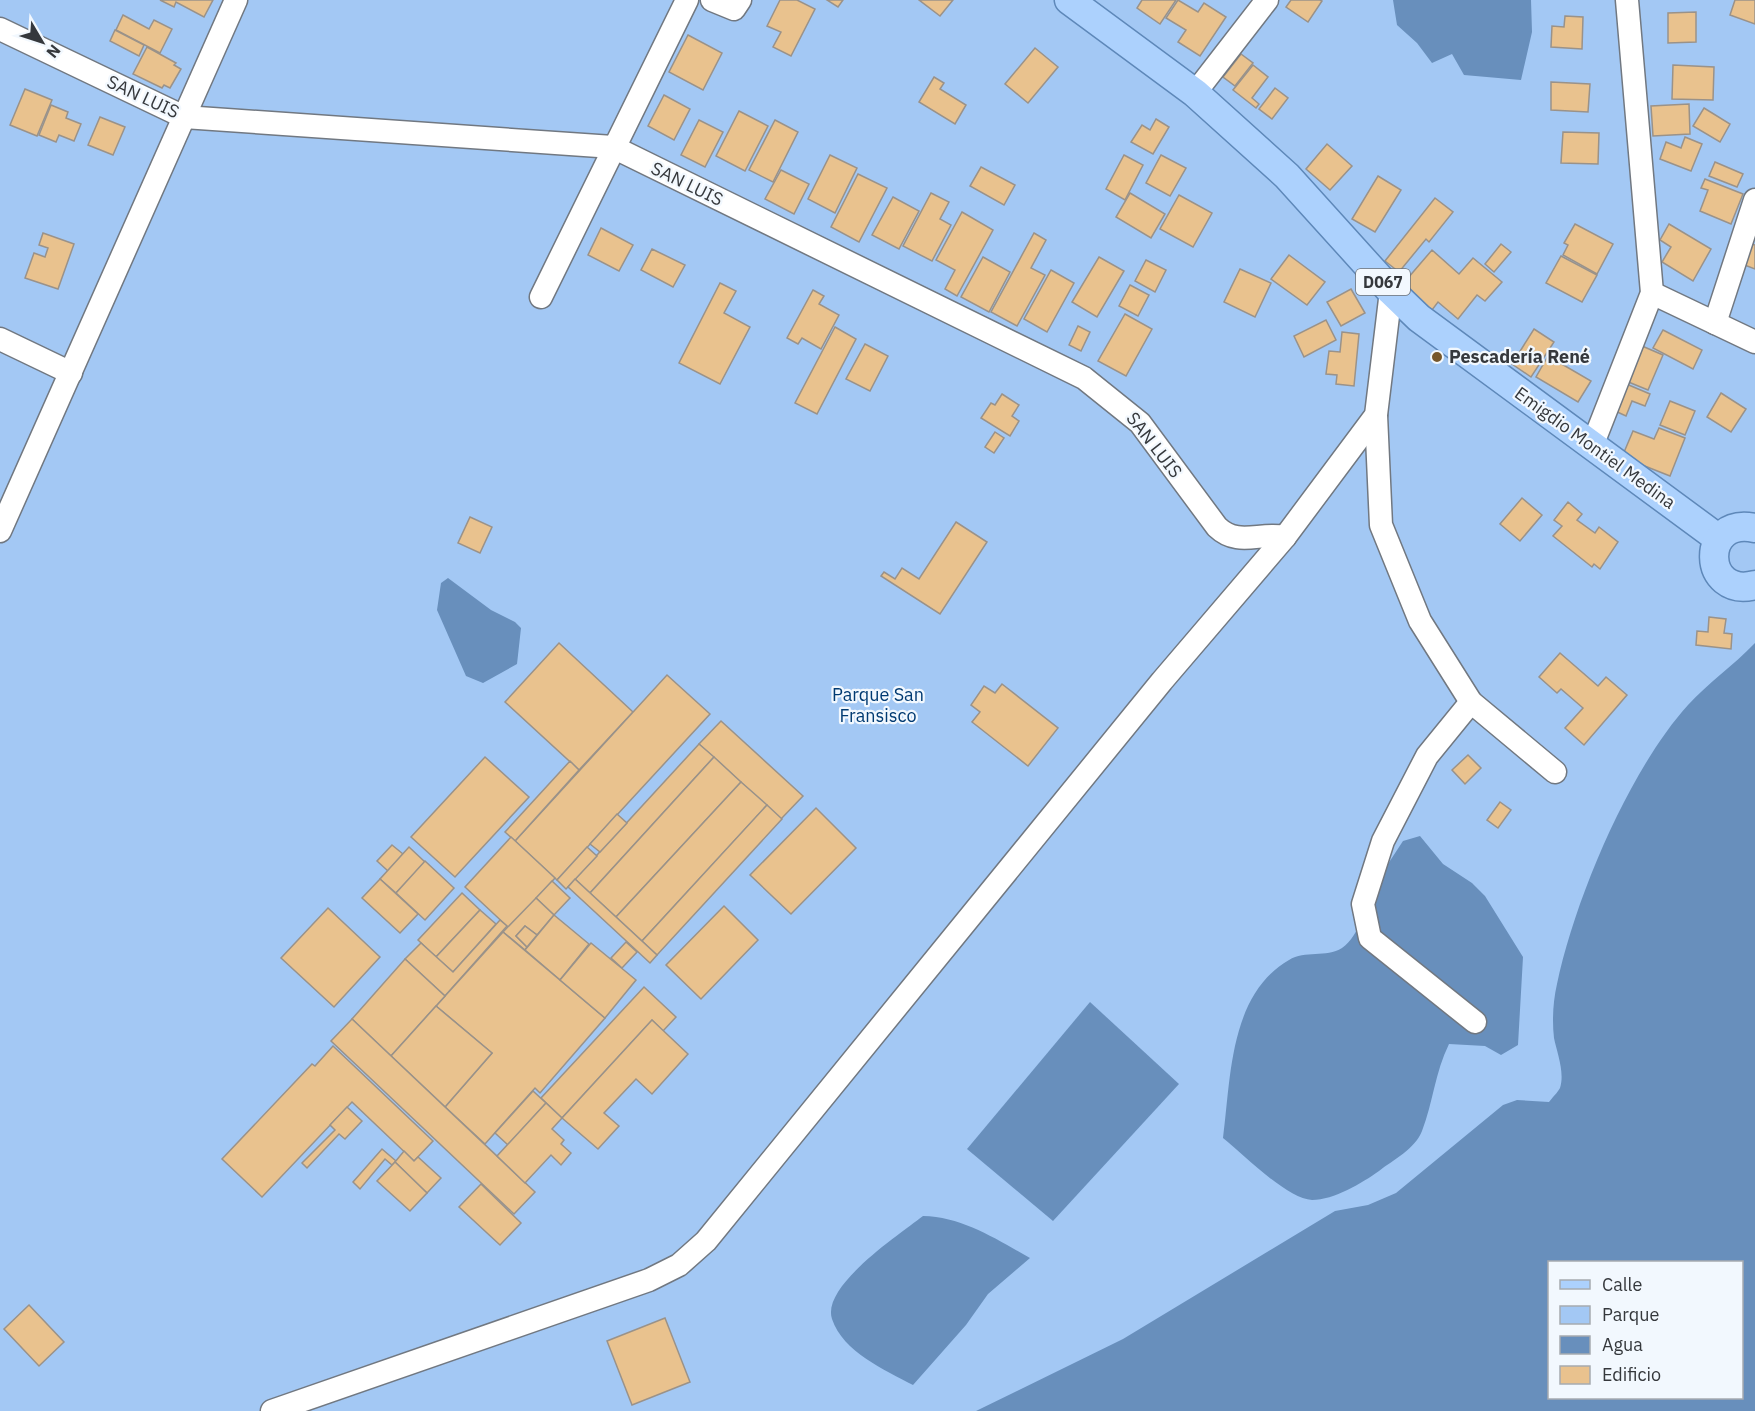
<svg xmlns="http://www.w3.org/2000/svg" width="1755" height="1411" viewBox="0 0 1755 1411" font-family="'IBM Plex Sans',sans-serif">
<rect width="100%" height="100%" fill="#e2ebf5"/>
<path fill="#a3c8f4" d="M0 0H1755V999L1550 1262 1529 1411H0Z"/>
<g fill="#688fbc" fill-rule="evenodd">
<path d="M1393 0H1531L1532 32 1521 80 1464 75 1452 54 1432 63 1417 43 1397 25Z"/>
<path d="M448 578 491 610 515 622 521 628 517 664 483 683 466 676 437 610 441 583Z"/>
<path d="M1755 643V1411H976L1123 1339 1335 1211 1368 1205 1396 1193 1503 1105 1517 1100 1549 1102C1552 1098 1558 1092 1560 1088 1565 1072 1557 1053 1554 1038 1552 1021 1553 1001 1557 984 1575 899 1629 770 1688 705 1708 683 1734 665 1755 643ZM1550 1262H1742V1398H1550Z"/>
<path d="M1420 836 1443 864 1472 883 1485 896 1523 957 1518 1045 1501 1055 1485 1046 1449 1044C1435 1072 1433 1103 1422 1131 1415 1149 1393 1160 1379 1171 1362 1183 1334 1200 1312 1200 1287 1199 1243 1154 1223 1138 1231 1078 1229 995 1289 960 1305 950 1326 958 1342 948 1360 936 1367 902 1376 884 1384 869 1394 855 1403 841Z"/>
<path d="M1090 1002 1179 1084 1053 1221 967 1149Z"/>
<path d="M923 1216C963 1217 996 1239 1030 1258L988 1294 966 1325 913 1385C885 1370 843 1352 832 1319 821 1286 900 1234 923 1216Z"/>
</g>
<g fill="#e9c28e" stroke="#9a9289" stroke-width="1.5">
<path d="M160 0H213L204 17 176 2 174 7Z"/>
<path d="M780 0H797L815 9 791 56 773 47 781 32 767 26Z"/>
<path d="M827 0H843L838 7Z"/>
<path d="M919 0H953L940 16Z"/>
<path d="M1142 0H1176L1160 24 1137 8Z"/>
<path d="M1178 0 1198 12 1204 3 1226 17 1200 56 1178 42 1186 30 1166 18Z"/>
<path d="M1291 0H1320L1322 1 1308 22 1286 7Z"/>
<path d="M1735 0H1755V24L1730 15Z"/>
<path d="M1696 12V42L1668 43V13Z"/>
<path d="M123 15 149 29 154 20 172 29 160 53 116 30Z"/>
<path d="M1565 16 1583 17 1582 49 1551 47 1552 26 1564 27Z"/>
<path d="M115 30 144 45 139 56 110 41Z"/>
<path d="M688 35 722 53 703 90 669 72Z"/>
<path d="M147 47 176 63 174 65 181 69 170 88 164 85 162 88 133 74Z"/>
<path d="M1035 48 1058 67 1028 103 1005 84Z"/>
<path d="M1241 54 1253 63 1235 86 1223 77Z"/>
<path d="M1253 65 1268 77 1252 98 1259 104 1256 108 1233 90Z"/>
<path d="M1673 65 1714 67 1713 100 1672 99Z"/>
<path d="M934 77 944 83 940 89 966 105 955 124 919 102Z"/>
<path d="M1551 82 1590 84 1588 112 1551 110Z"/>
<path d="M1275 88 1288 98 1272 119 1259 109Z"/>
<path d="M25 89 52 100 37 136 10 125Z"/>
<path d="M664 95 690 109 674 140 648 126Z"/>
<path d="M1689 104 1690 134 1653 136 1651 106Z"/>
<path d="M51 105 68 112 66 118 81 124 74 141 59 135 56 142 39 135Z"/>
<path d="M1704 108 1730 124 1720 142 1693 126Z"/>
<path d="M739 111 768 126 745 171 716 156Z"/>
<path d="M100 117 125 127 113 155 88 145Z"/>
<path d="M1156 119 1169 127 1153 154 1131 142 1142 125 1150 130Z"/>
<path d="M699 120 723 132 705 167 681 155Z"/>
<path d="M775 120 798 132 773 182 749 170Z"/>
<path d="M1563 132 1599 133 1598 164 1561 163Z"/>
<path d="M1685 137 1702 144 1691 171 1660 159 1666 142 1681 148Z"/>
<path d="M1327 144 1352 166 1330 190 1306 169Z"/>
<path d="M830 155 857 168 835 213 808 199Z"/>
<path d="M1124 155 1143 165 1125 200 1106 189Z"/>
<path d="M1161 155 1186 168 1170 196 1146 183Z"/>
<path d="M1715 162 1743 174 1737 187 1709 176Z"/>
<path d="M981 167 1015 185 1004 205 970 186Z"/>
<path d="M781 170 809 184 794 214 765 199Z"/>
<path d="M858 174 887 188 859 242 831 227Z"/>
<path d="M1378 176 1401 190 1375 232 1352 219Z"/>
<path d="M1705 179 1743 194 1731 224 1700 211 1708 190 1701 188Z"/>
<path d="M931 193 949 202 940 219 951 225 932 261 903 246Z"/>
<path d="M1130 193 1165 214 1151 238 1116 217Z"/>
<path d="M1179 195 1212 213 1193 247 1160 229Z"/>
<path d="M893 197 919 211 899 249 872 235Z"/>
<path d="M1435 198 1453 212 1429 242 1426 239 1399 272 1385 261Z"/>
<path d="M962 212 993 230 957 296 945 289 955 270 936 260Z"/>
<path d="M1575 224 1613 244 1597 274 1563 255 1568 245 1564 243Z"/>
<path d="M1669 224 1711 249 1693 281 1662 262 1671 247 1660 240Z"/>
<path d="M601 228 633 245 619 271 588 255Z"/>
<path d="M43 233 74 244 58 289 25 278 34 253 45 257 48 248 39 245Z"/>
<path d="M1034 233 1046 240 1031 268 1045 275 1017 326 991 312Z"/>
<path d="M1750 243 1755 245V269L1742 264Z"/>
<path d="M1501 244 1511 252 1494 272 1485 264Z"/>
<path d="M652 249 685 265 673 287 641 270Z"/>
<path d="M1432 250 1459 274 1473 258 1502 282 1485 301 1477 295 1458 319 1438 302 1432 310 1402 285Z"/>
<path d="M1289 255 1325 282 1307 305 1271 279Z"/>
<path d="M1561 256 1597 275 1582 302 1546 283Z"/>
<path d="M983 257 1010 272 989 312 961 297Z"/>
<path d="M1099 257 1124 271 1097 317 1072 302Z"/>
<path d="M1146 260 1166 270 1155 292 1135 281Z"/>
<path d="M1240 269 1271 283 1255 317 1224 302Z"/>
<path d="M1051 270 1074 283 1047 332 1024 319Z"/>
<path d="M720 283 736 291 724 313 750 327 720 384 679 363Z"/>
<path d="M1130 285 1149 295 1138 316 1119 306Z"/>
<path d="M1351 289 1365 313 1341 326 1327 302Z"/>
<path d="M813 290 824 296 819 304 839 315 821 349 802 338 798 344 787 338Z"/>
<path d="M1125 314 1152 329 1126 376 1098 361Z"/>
<path d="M1326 320 1336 340 1304 357 1294 336Z"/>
<path d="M1078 326 1090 332 1081 351 1069 345Z"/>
<path d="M835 327 856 339 817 414 795 403Z"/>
<path d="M1534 329 1554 342 1531 377 1512 364Z"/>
<path d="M1663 330 1702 350 1693 369 1653 348Z"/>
<path d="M1342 332 1359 334 1354 386 1336 384 1337 375 1326 374 1329 351 1340 352Z"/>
<path d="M865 344 888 356 870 391 846 379Z"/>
<path d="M1642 346 1663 355 1648 390 1626 381Z"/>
<path d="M1548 356 1591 381 1578 402 1536 377Z"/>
<path d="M1624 383 1650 394 1645 406 1632 401 1626 416 1613 410Z"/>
<path d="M1721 393 1746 409 1731 432 1707 417Z"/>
<path d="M1002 394 1019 405 1012 416 1019 421 1010 436 981 418 991 403 995 405Z"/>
<path d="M1670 401 1695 411 1685 435 1660 425Z"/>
<path d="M1659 428 1685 438 1670 476 1622 457 1633 431 1654 439Z"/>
<path d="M995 432 1004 438 994 453 985 447Z"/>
<path d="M1522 498 1542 515 1520 541 1500 524Z"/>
<path d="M1568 502 1582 514 1577 520 1595 533 1599 527 1618 542 1600 569 1594 564 1592 567 1553 536 1562 526 1554 520Z"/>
<path d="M470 517 492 527 480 553 458 543Z"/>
<path d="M956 522 987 542 940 614 881 576 884 572 895 579 902 568 919 579Z"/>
<path d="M1709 617 1726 619 1724 633 1732 634 1731 649 1696 645 1697 631 1708 632Z"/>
<path d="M559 643 633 712 579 770 505 702Z"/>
<path d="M1560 653 1598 686 1606 677 1627 695 1584 745 1565 728 1583 708 1561 689 1557 693 1539 677Z"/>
<path d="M667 675 710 714 557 880 515 841Z"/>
<path d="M1002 684 1058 728 1028 766 972 722 980 712 971 705 984 686 995 693Z"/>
<path d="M721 721 803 796 781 819 699 744Z"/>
<path d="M699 744 714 757 590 893 575 879Z"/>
<path d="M1468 755 1481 768 1465 784 1452 770Z"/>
<path d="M485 757 529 797 455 877 411 837Z"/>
<path d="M714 757 741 782 616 917 590 893Z"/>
<path d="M570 761 579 770 515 841 505 832Z"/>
<path d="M741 782 767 805 642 941 616 917Z"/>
<path d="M1500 802 1511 810 1498 828 1487 820Z"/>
<path d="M767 805 782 819 657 955 642 941Z"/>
<path d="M816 808 856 848 791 914 750 875Z"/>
<path d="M617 814 627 823 600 852 590 844Z"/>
<path d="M511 837 555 878 509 928 465 887Z"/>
<path d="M392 845 403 854 388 871 377 861Z"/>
<path d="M409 847 425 862 396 893 380 879Z"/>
<path d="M587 847 597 856 566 889 557 880Z"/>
<path d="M425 861 454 888 425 920 396 893Z"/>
<path d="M380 879 418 914 400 933 362 898Z"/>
<path d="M575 879 657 955 650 963 568 887Z"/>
<path d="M552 881 570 898 554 915 536 898Z"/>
<path d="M462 893 480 910 436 957 418 940Z"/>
<path d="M536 898 554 915 537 935 525 926 516 936 527 947 525 950 503 932Z"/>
<path d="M724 906 758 940 701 999 666 965Z"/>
<path d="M328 908 380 957 334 1007 281 958Z"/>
<path d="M480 910 496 924 453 972 436 957Z"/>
<path d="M554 915 589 944 560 980 525 950Z"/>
<path d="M500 920 507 926 445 996 405 959 421 943 453 972Z"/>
<path d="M525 926 537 935 527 947 516 936Z"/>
<path d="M503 932 605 1018 540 1093 535 1088 485 1144 445 1107 492 1053 436 1006Z"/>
<path d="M626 942 637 952 622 968 611 958Z"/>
<path d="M591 943 636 980 605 1018 560 980Z"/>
<path d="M405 959 445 996 391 1056 352 1019Z"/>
<path d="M644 987 676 1017 663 1031 652 1020 562 1118 541 1098Z"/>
<path d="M436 1006 492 1053 445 1107 391 1056Z"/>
<path d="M352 1019 535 1192 514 1214 331 1041Z"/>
<path d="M652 1020 688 1054 652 1094 636 1079 604 1113 619 1126 598 1149 562 1118Z"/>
<path d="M333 1046 433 1141 414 1161 352 1102 262 1197 222 1159 312 1064 315 1066Z"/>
<path d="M533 1091 546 1103 508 1145 495 1133Z"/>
<path d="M546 1103 562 1118 552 1129 564 1140 561 1144 571 1153 561 1165 551 1155 525 1183 497 1156Z"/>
<path d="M347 1107 362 1121 345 1139 339 1134 307 1168 302 1163 335 1130 330 1125Z"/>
<path d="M382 1149 396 1161 392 1165 385 1159 360 1189 353 1182Z"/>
<path d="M404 1151 414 1161 418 1157 441 1178 427 1193 395 1162Z"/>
<path d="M395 1162 427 1193 410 1211 377 1181Z"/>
<path d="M481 1184 521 1223 500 1245 459 1207Z"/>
<path d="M29 1305 64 1342 39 1366 4 1329Z"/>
<path d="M665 1318 690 1382 632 1405 607 1341Z"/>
</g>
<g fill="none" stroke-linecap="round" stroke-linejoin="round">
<defs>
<g id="minor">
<path d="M712 0 734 9 740 0"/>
<path d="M0 29 184 117 613 147 1084 378 1140 423 1217 527C1238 547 1259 532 1285 537"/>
<path d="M1195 93 1267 0"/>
<path d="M1652 293 1755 342"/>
<path d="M541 297 687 0"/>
<path d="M1715 323 1755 200"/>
<path d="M0 339 71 373"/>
<path d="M1376 415 1381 525 1420 621 1471 702 1555 772"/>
<path d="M1592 446 1652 293 1627 0"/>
<path d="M0 531 236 0"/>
<path d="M1471 702 1427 756 1383 841 1363 904 1370 938 1475 1022"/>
<path d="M272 1411 649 1280 679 1265 706 1241 1162 681 1285 537 1376 415 1391 291"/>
</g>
<g id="major">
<path d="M1069 0 1195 93 1287 176 1391 291 1419 318 1719 539"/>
<path d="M1755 528C1699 516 1702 599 1755 585"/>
</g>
</defs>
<use href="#minor" stroke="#717881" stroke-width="25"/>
<use href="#major" stroke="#5e88b9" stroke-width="31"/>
<use href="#minor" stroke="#fff" stroke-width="22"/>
<use href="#major" stroke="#acd1fd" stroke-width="28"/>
</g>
<circle fill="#76572c" stroke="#f2f8fe" stroke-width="2" cx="1437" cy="357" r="6"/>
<g text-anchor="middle" stroke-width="4.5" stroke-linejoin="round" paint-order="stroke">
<rect fill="#f2f8fe" stroke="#6e7276" stroke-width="1.5" x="1356" y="269" width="54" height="26" rx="4.5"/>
<g font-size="16" font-weight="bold" fill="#35383c">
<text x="1383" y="288">D067</text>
</g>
<g font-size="18" fill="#35383c" stroke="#f2f8fe">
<text transform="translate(143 97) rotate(25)" y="6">SAN LUIS</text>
<text transform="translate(687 184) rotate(26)" y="6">SAN LUIS</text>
<text transform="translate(1154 445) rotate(52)" y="6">SAN LUIS</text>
<text transform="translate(1595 448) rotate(36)" y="6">Emigdio Montiel Medina</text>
</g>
<g font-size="18" font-weight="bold" fill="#35383c" stroke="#f2f8fe" text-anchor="start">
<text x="1449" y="363">Pescadería René</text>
</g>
<g font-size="18" fill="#003a72" stroke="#f2f8fe">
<text x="878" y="701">Parque San<tspan x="878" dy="21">Fransisco</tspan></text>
</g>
</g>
<rect x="1548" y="1261" width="195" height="138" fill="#f2f8fe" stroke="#a6abb0" stroke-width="1.5"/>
<rect x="1560" y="1280" width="30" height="9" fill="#acd1fd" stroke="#a6abb0" stroke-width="1.5"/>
<text x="1602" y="1291" font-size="18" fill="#35383c">Calle</text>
<rect x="1560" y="1306" width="30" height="18" fill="#a3c8f4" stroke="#a6abb0" stroke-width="1.5"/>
<text x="1602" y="1321" font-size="18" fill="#35383c">Parque</text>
<rect x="1560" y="1336" width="30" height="18" fill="#688fbc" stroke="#a6abb0" stroke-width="1.5"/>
<text x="1602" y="1351" font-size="18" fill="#35383c">Agua</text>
<rect x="1560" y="1366" width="30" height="18" fill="#e9c28e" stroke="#a6abb0" stroke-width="1.5"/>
<text x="1602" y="1381" font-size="18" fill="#35383c">Edificio</text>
<g transform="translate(42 42) rotate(129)" stroke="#f2f8fe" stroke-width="4.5" paint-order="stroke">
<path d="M0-4.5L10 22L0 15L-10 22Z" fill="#35383c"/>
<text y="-9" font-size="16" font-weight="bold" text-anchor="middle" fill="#35383c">N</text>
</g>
</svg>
